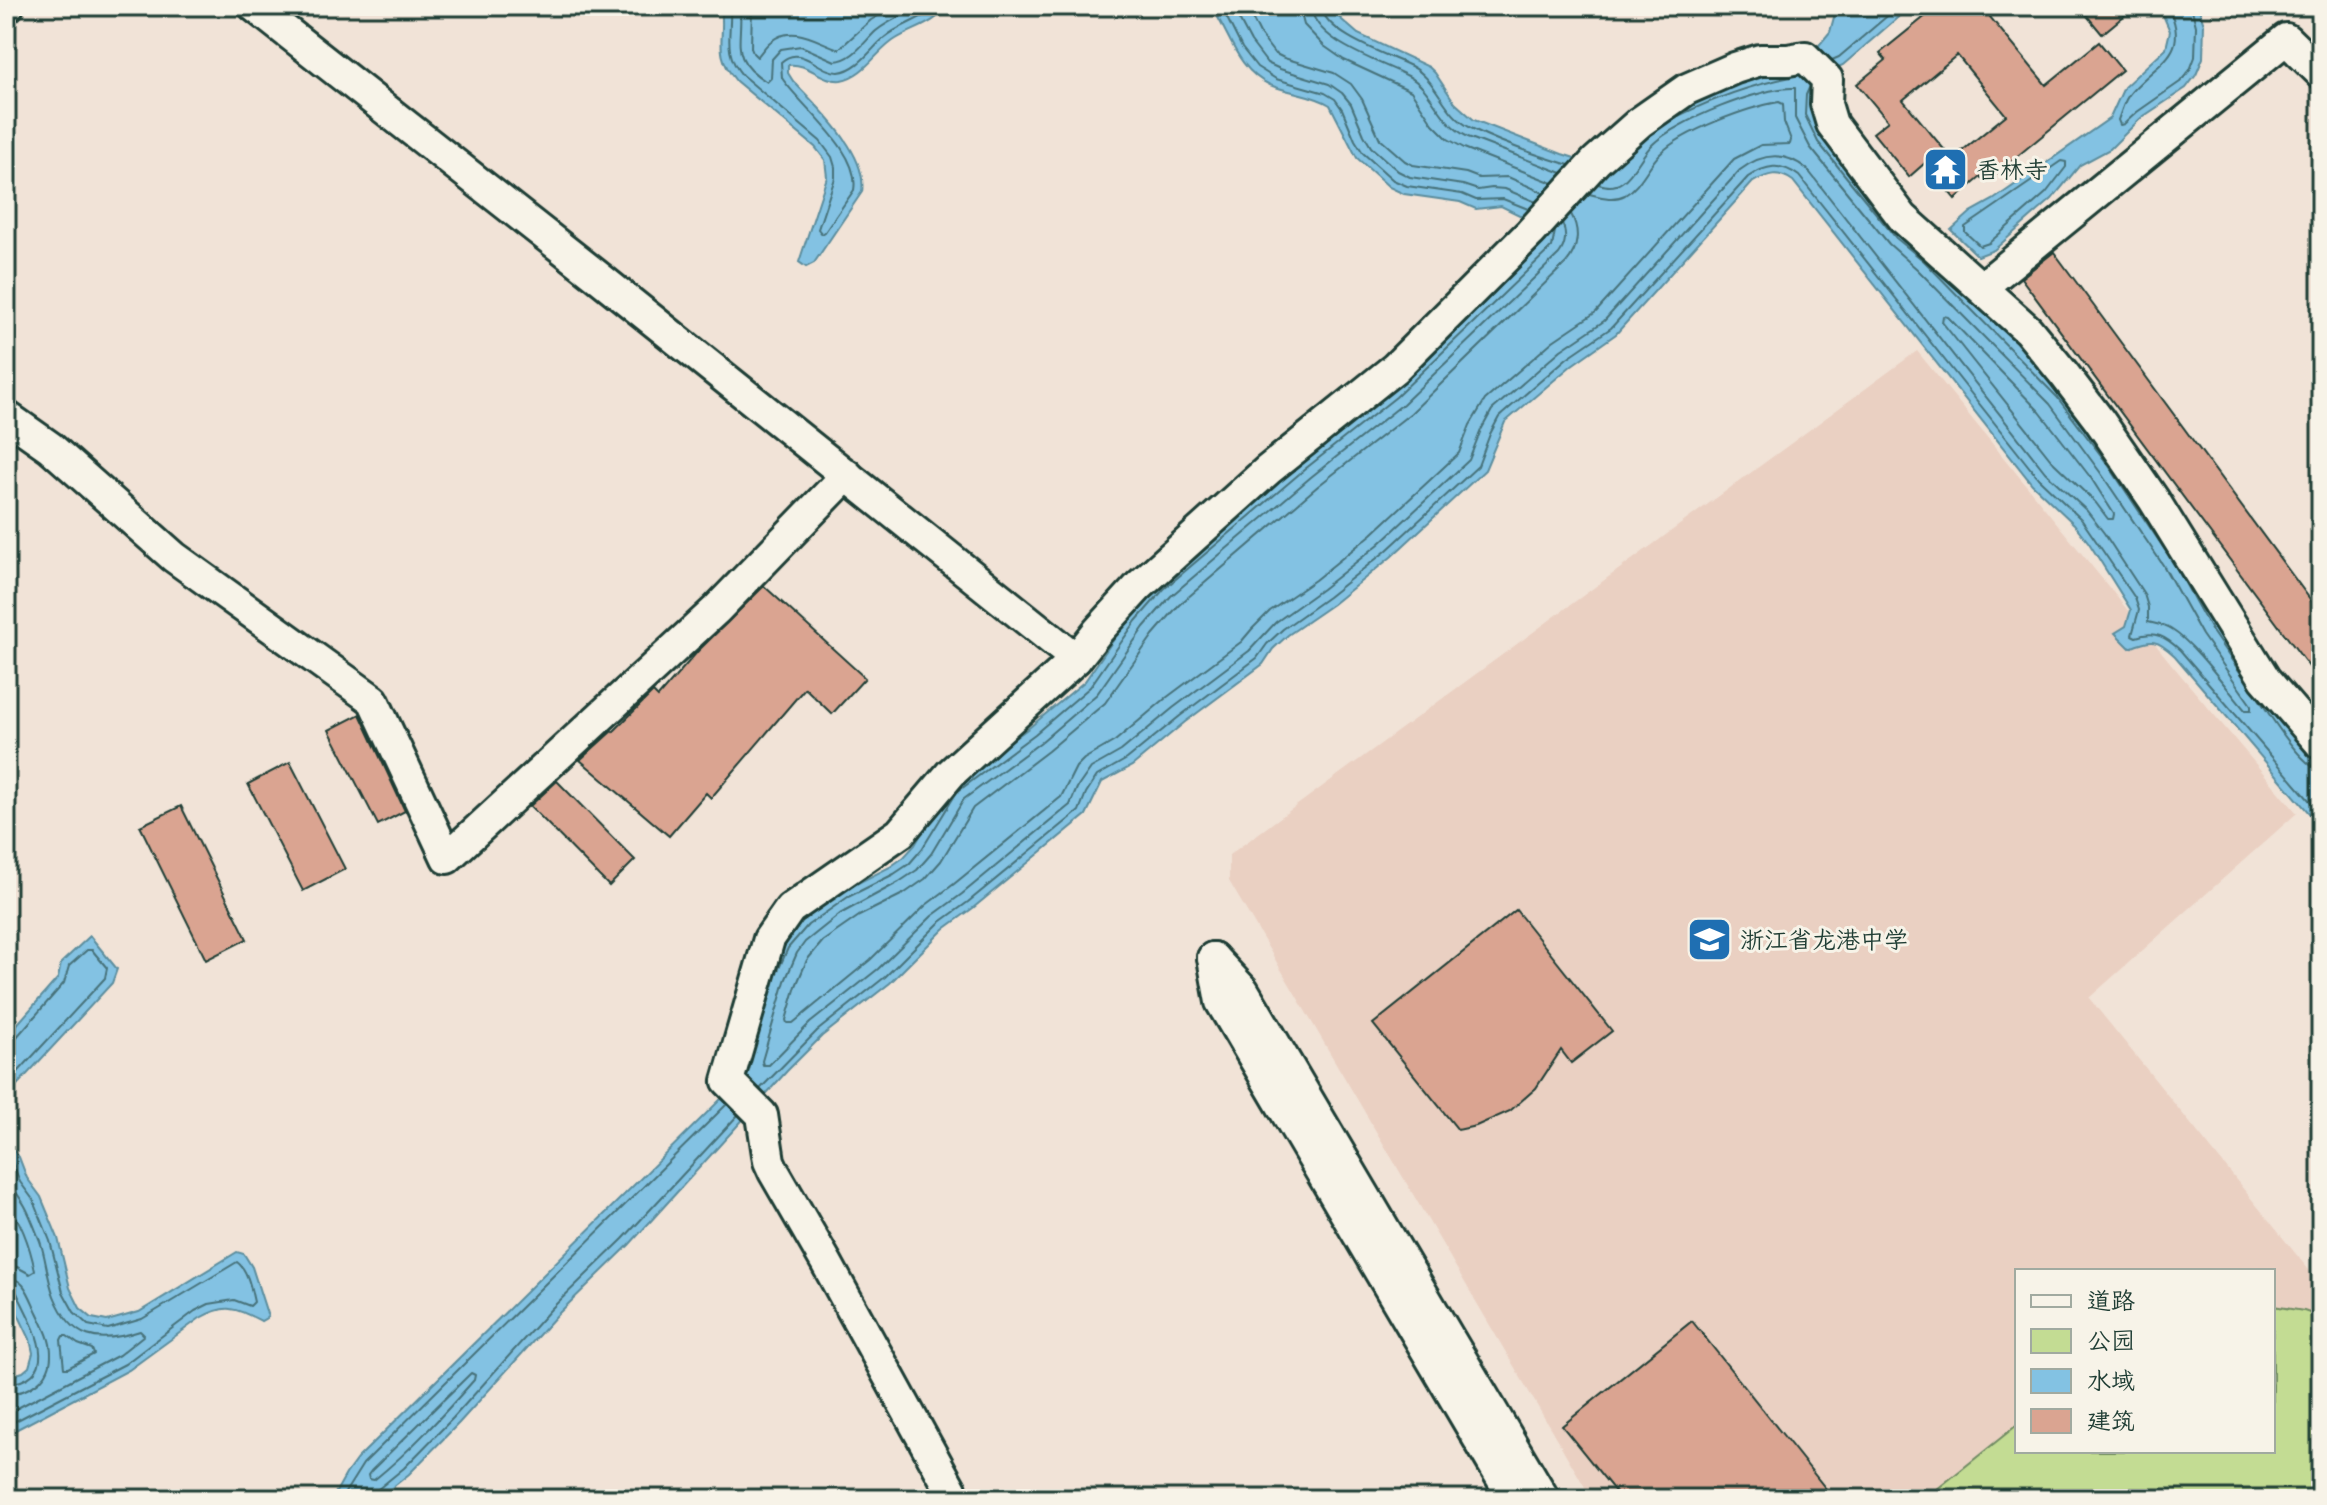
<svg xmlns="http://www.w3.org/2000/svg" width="2327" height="1505" viewBox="0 0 2327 1505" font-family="'Balsamiq Sans','LXGW WenKai TC',sans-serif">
<rect width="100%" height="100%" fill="#f1e3d7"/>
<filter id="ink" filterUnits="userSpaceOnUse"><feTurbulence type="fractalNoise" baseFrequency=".0125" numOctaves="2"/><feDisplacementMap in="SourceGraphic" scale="16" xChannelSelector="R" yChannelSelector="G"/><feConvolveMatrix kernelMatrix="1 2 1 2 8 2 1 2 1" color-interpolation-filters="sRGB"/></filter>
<g filter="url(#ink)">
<path fill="#ead0c2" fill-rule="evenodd" d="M1917 351 2173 666 2297 813 2089 998 2321 1285V1499H1592L1229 881V855ZM2017 1271H2273V1451H2017Z"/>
<path fill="#c3dc93" stroke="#718c64" stroke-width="2" d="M2273 1306 2304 1311 2321 1317V1499H1935L1931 1494 2017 1425V1451H2273Z"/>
<g fill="#83c2e3" stroke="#5b8d9d" stroke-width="2">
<path d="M721 6H948C935 24 914 28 896 39 877 50 865 76 841 80 822 82 808 62 788 65V73L793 81C818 107 868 153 862 192L814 263 806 267 799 262 827 177 825 160 815 147 736 81C712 51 726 39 721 6Z"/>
<path d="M1211 6H1326L1358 34 1429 67 1435 73 1455 103 1474 120 1562 154 1610 169 1641 130 1724 86 1806 61 1830 32 1837 6H1911L1843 65 1827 72 1814 96 1813 113 1825 137 1929 255 2034 360 2115 461 2294 736 2321 766V827L2175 656C2157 639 2152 639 2130 648L2115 633 2126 626 2131 610 2089 543 2074 524 2032 484 1793 181C1778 170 1768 174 1753 182L1616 334 1572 365 1505 422 1485 470 1391 557 1333 604 1288 635 1273 649 1263 664 1185 722 1132 766 1102 782 1086 815 973 908 944 929 890 983 822 1036 787 1071 629 1245 557 1315 459 1423 409 1474 378 1499H332L346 1474 357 1459 723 1097 781 944 791 930 816 908 844 890 890 867 904 857 915 845 941 800 982 762 1030 727 1085 681 1130 616 1158 584 1300 462 1391 391 1546 241 1547 232 1542 226 1501 206 1476 209 1460 202 1404 194 1389 187 1357 158 1330 105C1312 94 1289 93 1270 85 1237 70 1230 34 1211 6Z"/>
<path d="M2159 6H2198L2204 24 2203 58 2196 75 2186 88 2141 118 2110 149 2080 165 2052 199 1994 250 1978 256 1951 230 1971 212 1993 200 2110 118 2124 87 2166 48 2170 31Z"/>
<path d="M90 936 117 969 112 983 6 1097V1037L58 978 61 963Z"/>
<path d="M6 1141 19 1157 27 1178 41 1197 58 1238 70 1288 80 1308 92 1318 107 1321 139 1312 237 1252 244 1254 252 1267 268 1317 261 1321C235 1308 227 1303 200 1318L129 1370 6 1435V1377L23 1372 29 1367 33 1353 30 1339 6 1289Z"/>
</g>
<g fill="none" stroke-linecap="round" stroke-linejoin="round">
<g stroke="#47727a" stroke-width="2">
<path d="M730 6C732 34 722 51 742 75L820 141 832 157 835 167V178L818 229 822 234 825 232 854 190C861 151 801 107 782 78L781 62C801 43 819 73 839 72 858 70 871 49 884 38 900 24 922 20 938 6"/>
<path d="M740 6C743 43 728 58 767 82L771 78 772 59 781 49 801 46 835 61C853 60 864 42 876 31 889 20 906 14 921 6"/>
<path d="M752 6 751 48 753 53 757 57C761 53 765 46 770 42 793 23 817 42 839 49L871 20 895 6"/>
<path d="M1221 6 1242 48 1257 67 1276 79 1325 93 1335 99 1342 109 1355 140 1363 153 1393 180 1407 186 1462 194 1476 200 1503 199 1528 209"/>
<path d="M1232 6 1251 42 1267 63 1280 69 1329 84 1342 93 1351 104 1364 135 1371 147 1398 171 1410 177 1463 185 1478 190 1492 188 1505 189 1536 202"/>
<path d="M1246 6 1261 36 1274 53 1284 58 1334 73 1351 84 1362 99 1380 139 1405 161 1413 165 1466 173 1479 178 1508 177 1544 193"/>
<path d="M1299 6 1304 25 1324 46 1344 60 1411 91 1433 124 1448 139 1464 148 1553 183"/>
<path d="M1311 6C1313 42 1382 62 1408 76 1434 90 1437 121 1468 137L1562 173"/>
<path d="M1321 6C1325 35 1389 55 1411 66 1438 80 1443 114 1471 128 1499 142 1539 156 1569 165"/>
<path d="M2168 6C2191 54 2160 60 2132 91 2124 99 2122 110 2118 120L2120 125 2124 124 2137 112 2180 82 2190 70 2195 57 2196 26 2191 6"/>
<path d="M1832 60 1839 57 1899 6"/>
<path d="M1810 86 1806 95 1805 115 1818 142 1896 238 1924 261 2057 397 2109 466 2167 553"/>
<path d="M1678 116C1715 98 1750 85 1791 77"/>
<path d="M2061 161 2066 162V167L2046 193 1989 243 1980 246 1965 232V227Z"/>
<path d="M1571 214C1580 230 1579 248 1566 263L1411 413 1318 486 1179 605 1153 635 1105 703 1048 751 973 808 941 861 925 879 905 893 859 916 823 941 807 960 796 986 786 1020 787 1023H793L870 960 926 905 954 884 1061 797 1076 767 1084 759 1115 741 1166 698 1241 642 1252 629 1270 611 1315 580 1372 534 1459 453 1470 425 1485 400 1553 341 1596 312 1734 159 1761 145 1790 144 1791 140 1784 122 1783 104 1779 102C1748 107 1683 131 1661 153 1648 165 1641 186 1625 195 1613 201 1601 197 1589 194"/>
<path d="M1562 223C1567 233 1566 245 1559 254L1403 404 1311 477 1171 596 1144 627 1097 694 1041 742 964 799 931 854 917 870 899 882 840 914 805 942 797 953 785 981 762 1061 763 1065H769L810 1023 878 969 932 916 962 894 1070 805 1077 788 1091 768 1121 751 1173 708 1249 651 1276 622 1322 589 1379 544 1469 460 1481 430 1492 410 1561 350 1604 321 1740 170C1762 153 1785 151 1807 169L2045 472 2087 511 2104 533 2144 594 2148 607V622C2156 624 2165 625 2172 630 2195 644 2226 688 2245 710H2251V705L2202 635 2163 565 2100 472 2050 404 1917 269 1889 244 1810 147 1795 118V88C1763 86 1676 121 1653 144 1641 155 1635 173 1622 182 1614 188 1606 186 1598 184"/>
<path d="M1943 316 1948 317 2040 412 2091 478 2114 514 2113 519H2108L2096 503 2054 463 1942 322Z"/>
<path d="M2175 565 2211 630 2244 678"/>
<path d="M2256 694C2267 711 2302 768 2321 770"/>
<path d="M776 975 788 948 808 925 848 897 894 874 909 864 922 849 957 792 1035 734 1090 687 1136 621 1164 589 1305 469 1396 397 1552 247 1555 231"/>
<path d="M6 1041 15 1039 64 983 69 966 87 950H92L107 968 105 978 6 1085"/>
<path d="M760 1089 817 1031 885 977 939 923 968 902 1079 811 1086 793 1097 776 1127 759 1180 716 1257 658 1267 644 1283 629 1328 597 1386 551 1478 466 1490 434 1499 417 1567 358 1611 328 1748 177C1766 165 1781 162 1799 176L2038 478 2081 519 2135 598 2139 610 2132 635 2136 637C2155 630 2166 637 2180 650L2321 814"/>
<path d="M6 1154 12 1161 20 1182 34 1201 50 1241 63 1292 74 1312 88 1325 108 1329 142 1319 237 1262C248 1270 251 1289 254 1302L250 1306 234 1300 209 1304 195 1311 125 1364 6 1426"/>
<path d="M6 1173C10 1186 18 1194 25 1206 31 1217 35 1229 40 1241 46 1258 47 1278 54 1296 72 1340 97 1345 140 1331L144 1335 119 1355 6 1414"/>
<path d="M6 1201C21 1221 30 1246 35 1271L30 1274 17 1267 6 1266"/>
<path d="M6 1278C13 1279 18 1279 23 1285 29 1292 33 1304 37 1312 43 1325 51 1339 51 1353 52 1379 29 1393 6 1394"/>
<path d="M6 1288 13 1289 17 1293C32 1325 66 1378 6 1384"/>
<path d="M63 1336H67L78 1344 92 1349 94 1354 68 1368H64L61 1340Z"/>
<path d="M471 1373 475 1375 474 1380C443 1415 411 1450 374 1480L369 1479 368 1475 371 1471Z"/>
<path d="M341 1499 363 1464 727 1104"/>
<path d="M374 1499 377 1490 404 1468 453 1418 551 1309 623 1239 738 1115"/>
</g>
</g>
<g fill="#daa491" stroke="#1f3d34" stroke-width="2" fill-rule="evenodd">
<path d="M1938 6H2004L1990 17 2046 85 2099 42 2122 70 1986 182 1981 177 1955 199 1925 163 1909 177 1873 133 1888 121 1857 84 1886 60 1880 53ZM1957 55 2006 115 1952 159 1903 100Z"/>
<path d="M2079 6H2136L2102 34Z"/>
<path d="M2054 252 2321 614V683L2021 278Z"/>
<path d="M764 586 865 678 832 714 805 688 711 798 706 793 669 836 580 760 612 731 613 732 653 692 658 697 698 651Z"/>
<path d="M360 714 405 811 378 825 329 730Z"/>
<path d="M290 762 345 869 303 891 248 784Z"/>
<path d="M557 781 635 860 609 886 530 806Z"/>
<path d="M181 806 247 939 206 960 140 826Z"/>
<path d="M1516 910 1612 1031 1571 1063 1561 1050 1536 1088 1510 1111 1476 1126 1458 1130 1373 1024Z"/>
<path d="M1692 1321 1834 1499H1621L1562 1426Z"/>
</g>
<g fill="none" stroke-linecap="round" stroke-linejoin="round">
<defs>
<g id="minor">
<path d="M254 6 596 275 1076 659"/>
<path d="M6 8 8 6"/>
<path d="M1982 287 2286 39 2321 73"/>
<path d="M6 416 50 447 174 557 373 700 447 858 716 610 847 475"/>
<path d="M1213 958 1243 990 1544 1499"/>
<path d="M1213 958 1221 1002 1514 1499"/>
<path d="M956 1499 826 1262 774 1172 769 1161 762 1115 728 1081 769 939 790 909 900 833 951 773 1076 659 1098 631 1139 586 1268 470 1395 368 1530 233 1596 161 1640 122 1687 89 1735 68 1760 60H1788L1805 57 1827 79 1826 104 1832 124 1903 218 2028 330 2064 374 2099 420 2154 500 2265 679 2321 744"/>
</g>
</defs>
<use href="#minor" stroke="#1f3d34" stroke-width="36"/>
<use href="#minor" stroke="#f7f3e8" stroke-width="30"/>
</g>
</g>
<defs>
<symbol id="temple-square" viewBox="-11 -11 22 22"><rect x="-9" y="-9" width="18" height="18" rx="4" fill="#1f6fb2" stroke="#f7f3e8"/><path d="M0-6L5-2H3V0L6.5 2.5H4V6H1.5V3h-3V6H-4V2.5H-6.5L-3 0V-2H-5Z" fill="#fff"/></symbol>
<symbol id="school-square" viewBox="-11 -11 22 22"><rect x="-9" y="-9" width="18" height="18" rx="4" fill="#1f6fb2" stroke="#f7f3e8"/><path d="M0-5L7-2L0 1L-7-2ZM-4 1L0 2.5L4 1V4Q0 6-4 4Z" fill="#fff"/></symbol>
</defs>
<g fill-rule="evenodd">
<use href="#temple-square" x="1920" y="144" width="51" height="51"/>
<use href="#school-square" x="1684" y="914" width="51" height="51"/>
</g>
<g text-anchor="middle" stroke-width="6" stroke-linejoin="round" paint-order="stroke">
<g font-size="24" fill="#1f3d34" stroke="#f7f3e8" text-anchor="start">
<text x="1976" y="178">香林寺</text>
<text x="1740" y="948">浙江省龙港中学</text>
</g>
</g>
<rect width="2327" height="1505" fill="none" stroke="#f7f3e8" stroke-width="32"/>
<rect x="16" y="16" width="2295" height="1473" fill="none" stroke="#1f3d34" stroke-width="3" filter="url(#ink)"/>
<rect x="2015" y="1269" width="260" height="184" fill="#f7f3e8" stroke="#a1aaa0" stroke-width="2"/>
<rect x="2031" y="1295" width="40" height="12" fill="#f7f3e8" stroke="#a1aaa0" stroke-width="2"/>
<text x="2087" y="1309" font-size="24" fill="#1f3d34">道路</text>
<rect x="2031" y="1329" width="40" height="24" fill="#c3dc93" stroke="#a1aaa0" stroke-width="2"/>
<text x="2087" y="1349" font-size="24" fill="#1f3d34">公园</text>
<rect x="2031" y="1369" width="40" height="24" fill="#83c2e3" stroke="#a1aaa0" stroke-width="2"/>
<text x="2087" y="1389" font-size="24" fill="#1f3d34">水域</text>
<rect x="2031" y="1409" width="40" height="24" fill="#daa491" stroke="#a1aaa0" stroke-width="2"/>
<text x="2087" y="1429" font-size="24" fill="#1f3d34">建筑</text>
</svg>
